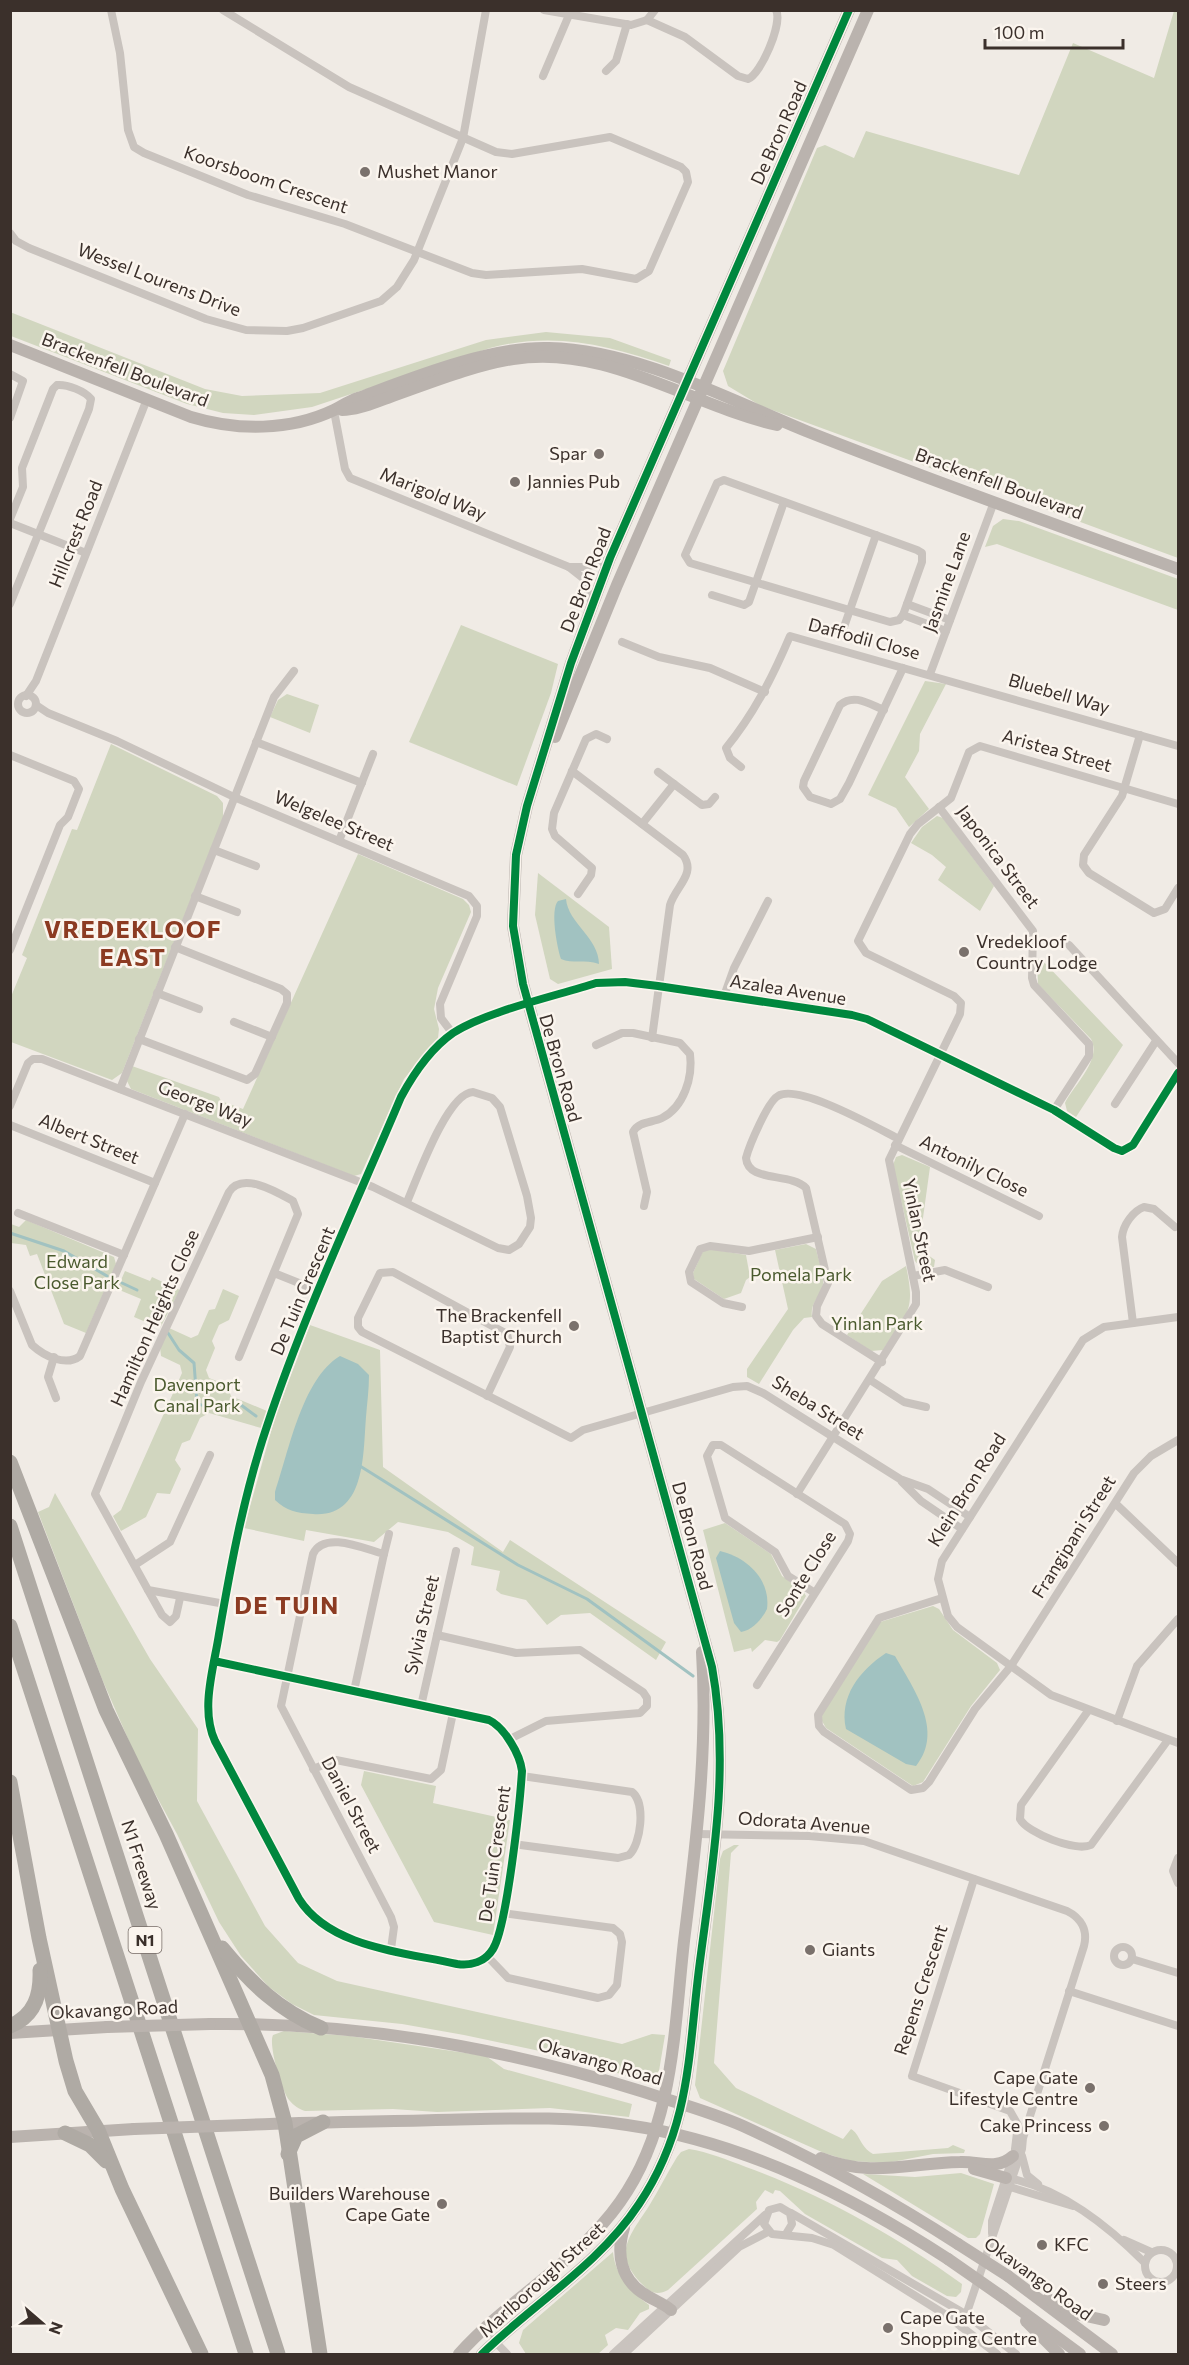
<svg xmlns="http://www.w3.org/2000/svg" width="1189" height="2365" viewBox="0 0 1189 2365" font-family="Commissioner,sans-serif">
<rect width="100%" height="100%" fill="#f0ebe5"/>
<g fill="#d1d6bf">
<path d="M1174 11H1178V558L1018 499 1009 489 1008 478 997 474 990 483 977 485 761 406 728 386 723 371 817 148 825 145 854 158 866 131 1019 175 1073 43 1154 78Z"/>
<path d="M10 312 205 389 242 396 320 393 486 340 546 332 610 338 671 360 669 366C609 345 554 331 490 348L312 407 254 415 223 413 187 404 11 336Z"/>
<path d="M1003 519 1019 521 1178 579V610L997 544 985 547 993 526Z"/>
<path d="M461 625 558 664 551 693 517 786 409 742Z"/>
<path d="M925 681 946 684 920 734 919 751 905 777 929 809 909 827 896 808 868 795Z"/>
<path d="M287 694 319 705 310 733 270 717 278 700Z"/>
<path d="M111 744 217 796 223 803V818L122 1073 112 1080 11 1042 10 999 27 958 22 955 72 829 77 830Z"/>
<path d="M937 816 943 818 994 886 980 911 938 880 946 867 932 855 911 843 922 827Z"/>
<path d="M358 854 463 899 469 905 471 912 438 988 434 1009 439 1029 438 1038 404 1079 361 1174 354 1176 131 1089 127 1081 132 1066 219 1097 221 1101 243 1109Z"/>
<path d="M538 873 609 927 612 969 558 984 550 979 535 915Z"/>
<path d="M1037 959H1041L1123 1045 1076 1117 1067 1111 1065 1103C1074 1085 1102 1060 1091 1039L1038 984Z"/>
<path d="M902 1155 930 1167 922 1225 915 1246 935 1260 934 1267 921 1268 915 1261 893 1165 896 1157Z"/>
<path d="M10 1214 11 1224 19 1227 26 1220 114 1257 116 1264 86 1333 64 1324 37 1254 30 1256 26 1245 11 1243Z"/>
<path d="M806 1244 816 1249C818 1260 826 1278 822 1289 818 1299 810 1304 812 1317L804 1318 793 1330 759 1384 747 1377V1369L788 1309 775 1250Z"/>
<path d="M710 1249 746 1255 750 1277 746 1280 741 1293 724 1299 694 1279 693 1273 703 1251Z"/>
<path d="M906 1266C916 1312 907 1313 883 1350L871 1351 847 1335 882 1281Z"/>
<path d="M125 1271 150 1281 152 1277 180 1290 160 1328 134 1317 141 1299 117 1289Z"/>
<path d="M223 1289 239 1296 229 1320 219 1325 212 1341 215 1348 206 1370 209 1378 227 1385 231 1396 267 1411 261 1428 209 1413 200 1418 190 1440 182 1443 175 1460 181 1469 170 1494 157 1493 146 1517 121 1531 113 1516 121 1510 182 1373 180 1365 161 1356 160 1347 169 1328 191 1338 198 1335 209 1310 215 1309Z"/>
<path d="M310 1325 380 1350 383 1467 503 1552 510 1540 666 1642 656 1660 590 1613 561 1615 547 1625 526 1600 501 1594 496 1590 500 1571 471 1565 474 1547 448 1532 398 1522 374 1542 306 1530 304 1541 244 1528 275 1417Z"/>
<path d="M55 1493 150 1659 198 1729 197 1801 265 1926 298 1963 337 1981 622 2044 652 2034 665 2035 658 2077 648 2082 549 2053 464 2035 402 2024 314 2015 292 2004 269 1987 241 1956 219 1922 177 1834 139 1764 102 1679 38 1512 49 1507Z"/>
<path d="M725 1523 771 1554 782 1576 803 1591 806 1596 780 1640 777 1642 765 1640 752 1652 751 1648 734 1652 703 1530Z"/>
<path d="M933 1606 939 1609 953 1630 997 1663 1000 1670 971 1706 923 1782 913 1786 826 1728 822 1721V1713L880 1622Z"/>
<path d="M364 1771 436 1786 433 1803 510 1820 493 1935 434 1922 361 1785Z"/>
<path d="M734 1845H739L731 1853 714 2063 736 2088 843 2139 851 2129C860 2134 860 2147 873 2154L948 2148 953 2145 965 2150 964 2153 933 2154 887 2163 850 2161 824 2153 700 2098 695 2085 720 1859 723 1851Z"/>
<path d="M284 2031 350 2036 486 2056 504 2069 632 2104 629 2117 550 2108 437 2112 393 2109 305 2111C299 2109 294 2106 289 2100 282 2091 268 2045 273 2035Z"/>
<path d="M689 2149C708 2152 728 2160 746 2167 823 2195 896 2236 962 2284L961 2292 956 2297 947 2296 912 2276 897 2260 882 2258 805 2214 780 2191 775 2190 773 2194 765 2190 756 2202 757 2209 668 2290C659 2295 651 2294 644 2286 611 2254 629 2237 649 2206 659 2190 667 2173 677 2157L681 2152Z"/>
<path d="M961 2173 994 2184 980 2234 976 2238H968L863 2174 915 2177Z"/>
<path d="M613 2252C615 2275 631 2292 649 2305V2309L640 2313 628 2330 616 2328 605 2335 608 2345 598 2354H526L519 2343 523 2330Z"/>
</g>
<g fill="#a1c2c1">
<path d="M566 899C568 923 599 938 599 964 585 959 572 964 561 959 557 947 550 910 558 901Z"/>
<path d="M340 1356 358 1364 369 1375C369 1390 367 1403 366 1417 363 1454 366 1518 313 1514 296 1513 287 1511 275 1500V1492C289 1451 302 1379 340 1356Z"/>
<path d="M720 1551C746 1557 771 1579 767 1609 762 1619 753 1630 741 1632L734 1623 716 1558Z"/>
<path d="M886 1653 895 1656C913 1688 945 1731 916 1766L906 1764 846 1729C839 1697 859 1671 886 1653Z"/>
</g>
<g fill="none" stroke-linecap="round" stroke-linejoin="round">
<g stroke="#a1c2c1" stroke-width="3">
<path d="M10 1233 64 1251 107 1276"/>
<path d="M122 1283 137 1290"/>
<path d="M168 1333 179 1350 194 1363 197 1403 206 1407 237 1402 256 1416"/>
<path d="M360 1466 518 1565 587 1599 693 1676"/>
</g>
<g stroke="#c9c3be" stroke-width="8">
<path d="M111 10 120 53 128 130 134 147 144 153 248 195 345 224 472 273 486 275 582 269 636 279 649 271 688 182 686 172 681 167 610 137 512 154 496 152 349 87 223 10"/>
<path d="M544 10 631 25 647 20 655 10"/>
<path d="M647 20 685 37 738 76 748 79C761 74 783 23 776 10"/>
<path d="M606 71 616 61 627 24"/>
<path d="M543 76 569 15"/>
<path d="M10 233 16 241 29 248 206 319 246 330 287 331 303 328 381 301 397 287 414 260 463 138 486 10"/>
<path d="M10 374 23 381 10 418"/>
<path d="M334 411 345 469 350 478 569 567 583 578 592 603"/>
<path d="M724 480 917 550 922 553V562L903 615 899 620 890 622 690 563 685 555 717 483Z"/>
<path d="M10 519 23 487 22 468 53 389 57 385C67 384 85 391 91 399L89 409 10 604"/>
<path d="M10 523 86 553"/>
<path d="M569 567H587L610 558"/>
<path d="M712 595 744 605 749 602 784 502"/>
<path d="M907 604 950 620"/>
<path d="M903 615 946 631"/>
<path d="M819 626 837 631 844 627 876 535"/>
<path d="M622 642 659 657 710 668 765 692"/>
<path d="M930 674 994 502"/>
<circle cx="27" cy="704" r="9"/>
<path d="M26 696 36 681 147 399"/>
<path d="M36 705 48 713 117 741 234 797 469 896 477 906V916L440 1004 441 1018 453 1034"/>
<path d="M884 710C869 704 854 693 840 705L804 781 803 787 810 797 831 804 840 799 849 783 903 668"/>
<path d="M1140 735 1122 796 1084 855 1083 865 1089 873 1154 913 1165 909 1178 888"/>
<path d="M256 742 362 783"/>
<path d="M10 755 74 781 79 789 68 817 60 825 10 950"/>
<path d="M741 767 730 758 726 748C754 714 773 676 790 636L1178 746"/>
<path d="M572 771 683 855C697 874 675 887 670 905L652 1038"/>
<path d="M658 772 674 784"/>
<path d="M939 807 1033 931 1032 978 1034 985 1089 1044V1056L1054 1110"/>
<path d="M642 824 674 784 702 805 709 804 715 797"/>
<path d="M339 841 373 754"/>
<path d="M214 850 256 866"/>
<path d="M578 894 591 875 592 868 555 836 552 829 554 813 586 739 596 734 607 739"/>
<path d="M195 896 237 912"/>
<path d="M1069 945 1178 1063"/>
<path d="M157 993 199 1009"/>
<path d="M724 996 734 968 768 901"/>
<path d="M234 1022 272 1037"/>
<path d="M139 1039 247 1080 255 1074 287 1003V994L281 989 175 947"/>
<path d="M596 1045 622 1033H633L680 1043 690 1054C693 1077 684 1107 662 1118 652 1123 639 1121 633 1132L647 1192 644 1206"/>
<path d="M120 1089 274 697 294 671"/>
<path d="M1115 1104 1156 1041"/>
<path d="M10 1106 28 1063 33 1059H42L373 1187 498 1248 509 1250 519 1244 530 1227 531 1218 527 1196 500 1107 492 1098 473 1092C447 1093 417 1179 407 1202"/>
<path d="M10 1125 155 1183"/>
<path d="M895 1145 1039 1216"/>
<path d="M18 1213 124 1255"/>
<path d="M274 1273 319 1291"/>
<path d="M913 1276 945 1270 988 1287"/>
<path d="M10 1291 32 1345C44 1356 66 1367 80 1356L185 1114"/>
<path d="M742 1307 723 1303 691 1282 689 1272 700 1249 710 1246 749 1251 818 1237"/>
<path d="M1178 1317 1104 1327 1083 1340 942 1561 938 1579 948 1616 957 1627 1051 1695 1178 1743"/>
<path d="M1133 1323 1122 1237C1123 1225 1133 1211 1144 1207L1154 1209 1175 1227"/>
<path d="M54 1357 48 1377 56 1398"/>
<path d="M882 1362 822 1324 816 1316 817 1306 828 1283 806 1188C790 1172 748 1183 746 1158 749 1146 768 1101 778 1096 798 1083 877 1128 899 1139"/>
<path d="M870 1380 904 1402 926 1407"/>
<path d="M487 1396 510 1347 507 1334 393 1272 380 1273 358 1318V1327L362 1332 571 1438 583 1430 733 1387 747 1386 763 1393 900 1479 928 1489 970 1517"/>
<path d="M902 1482 921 1501 962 1529"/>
<path d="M797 1494 916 1304V1292L889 1160 960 1014 961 1003 954 996 866 953 858 941 910 834 918 824 951 798 969 752 980 746 1178 804"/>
<path d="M1116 1504 1178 1563"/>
<path d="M384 1554 389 1534"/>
<path d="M135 1565 170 1542 210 1455"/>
<path d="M148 1590 162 1615 170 1622 176 1616 180 1598"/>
<path d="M942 1598 879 1618 818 1715 819 1726 824 1732 911 1790 923 1788 929 1782 975 1709 1011 1666 1134 1473 1151 1456 1178 1440"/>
<path d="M225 1604 148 1590 95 1494 141 1382 229 1192C242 1171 277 1192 293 1201L298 1214 239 1357"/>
<path d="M437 1635 516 1653 580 1650 643 1692 647 1698V1706L640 1713 546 1721 508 1740"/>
<path d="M214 1661 489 1720C504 1727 520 1754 522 1771 520 1802 507 1927 493 1949 485 1962 471 1966 457 1964 404 1952 330 1948 299 1899L215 1741C200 1709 214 1667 219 1634 231 1564 244 1494 267 1426 304 1314 355 1206 401 1097 414 1073 430 1049 453 1033 487 1011 556 996 596 983L625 982 658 986 852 1015 867 1019 1054 1110 1114 1148 1122 1151 1133 1145 1178 1073"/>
<path d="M757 1685 848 1541 850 1534 845 1524 721 1445H713L707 1456 725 1518 775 1552 788 1576 815 1593"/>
<path d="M354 1691 384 1554C365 1549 324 1530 313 1554L281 1706 391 1917 394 1927 391 1949"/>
<path d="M421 1706 456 1551"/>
<path d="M1088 1711 1021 1805 1020 1819C1027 1833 1076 1852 1091 1845L1168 1740"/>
<path d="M1117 1721 1137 1666 1178 1619"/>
<path d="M313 1769 336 1760 431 1779 441 1770 453 1713"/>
<path d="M697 1834 809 1836 864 1841 1067 1911C1081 1918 1088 1930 1084 1946L1023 2138 1022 2149 962 2327"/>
<path d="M513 1844 618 1858 629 1855C641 1844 646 1803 632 1792L522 1776"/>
<path d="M1178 1858 1173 1871 1178 1883"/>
<path d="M974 1879 912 2076 1010 2111 1018 2125 1015 2149"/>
<circle cx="1123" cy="1956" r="9"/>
<path d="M487 1956 508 1978 598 1998 609 1995 617 1985 622 1942 620 1934 613 1928 503 1913"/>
<path d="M1132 1959 1178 1973"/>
<path d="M1069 1991 1178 2026"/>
<path d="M1022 2156 1027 2175 1038 2184"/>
<path d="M1009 2178C1063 2190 1107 2225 1145 2263"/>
<path d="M1007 2183 1010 2187 1073 2206"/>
<path d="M791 2213 967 2315 1016 2354"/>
<path d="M992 2233V2221L1013 2156"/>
<path d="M786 2234 792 2224 790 2213 780 2207 769 2210 764 2224 772 2234 812 2238 834 2245 946 2315 997 2354"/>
<path d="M1124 2240 1151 2252"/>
<circle cx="1161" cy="2266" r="16"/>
<path d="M483 2329 507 2354"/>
<path d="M613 2354 765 2215"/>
<path d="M624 2354 739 2247 768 2232"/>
</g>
<g stroke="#bab3ae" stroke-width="12">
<path d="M10 345 191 417C237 431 290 431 334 410 342 406 349 401 358 398 412 378 491 346 549 348 636 350 726 398 806 431 929 480 1054 524 1178 569"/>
<path d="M342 410C358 410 375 402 390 397 430 383 471 366 513 359 607 344 689 405 777 425"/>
<path d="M555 737 617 585 868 10"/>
<path d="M210 2024C357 2022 504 2048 644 2092 677 2103 711 2112 743 2126 817 2160 890 2200 958 2244"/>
<path d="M10 2033 107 2027"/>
<path d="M245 2125C309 2122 373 2122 436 2120 500 2119 564 2115 627 2125 744 2142 851 2196 948 2259"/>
<path d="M10 2137 134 2129"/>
<path d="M821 2158C871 2178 909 2163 960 2162 980 2161 996 2171 1013 2156"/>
<path d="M974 2169 1006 2178"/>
<path d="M624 2228C616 2253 620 2280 646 2295 655 2301 663 2303 671 2310"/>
<path d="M1008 2276 1112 2354"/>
<path d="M1004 2298 1080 2354"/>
<path d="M1048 2299 1077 2314 1104 2320"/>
<path d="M1026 2321 1059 2354"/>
<path d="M459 2354C508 2299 577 2263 620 2202 674 2126 674 2030 684 1941 696 1845 708 1750 702 1652"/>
<path d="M482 2354C533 2304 599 2265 639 2204 692 2125 688 2051 700 1961 713 1862 730 1766 712 1667L523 984 513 926 516 855 527 806 571 663 610 558 849 10"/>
</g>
<g stroke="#afaaa4" stroke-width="15">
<path d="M10 1462 106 1710 166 1834 272 2075 285 2123 320 2354"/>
<path d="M10 1526 278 2354"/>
<path d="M10 1626 246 2354"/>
<path d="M10 1782 39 1938 66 2061 75 2091 98 2130 122 2189 201 2354"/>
<path d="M222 1948C251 1983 278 2010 321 2028"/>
<path d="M10 2026C35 2016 41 1994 40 1970"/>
<path d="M65 2133 90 2145 106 2161"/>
<path d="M288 2154 296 2136 323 2122"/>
</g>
<g stroke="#bab3ae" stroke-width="12">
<path d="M107 2027 210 2024"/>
<path d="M134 2129 245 2125"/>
<path d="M958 2244 1008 2276"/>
<path d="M948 2259 1004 2298"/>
</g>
<defs>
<g id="cycleway">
<path d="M214 1661 489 1720C504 1727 520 1754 522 1771 520 1802 507 1927 493 1949 485 1962 471 1966 457 1964 404 1952 330 1948 299 1899L215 1741C200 1709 214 1667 219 1634 231 1564 244 1494 267 1426 304 1314 355 1206 401 1097 414 1073 430 1049 453 1033 487 1011 556 996 596 983L625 982 658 986 852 1015 867 1019 1054 1110 1114 1148 1122 1151 1133 1145 1178 1073"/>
<path d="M482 2354C533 2304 599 2265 639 2204 692 2125 688 2051 700 1961 713 1862 730 1766 712 1667L523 984 513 926 516 855 527 806 571 663 610 558 849 10"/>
</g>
</defs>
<use href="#cycleway" stroke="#fbf5ee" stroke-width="11"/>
<use href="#cycleway" stroke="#00873e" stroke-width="8"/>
</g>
<g fill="#7a716c" stroke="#fbf5ee" stroke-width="2">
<circle cx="365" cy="172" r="6"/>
<circle cx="599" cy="454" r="6"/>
<circle cx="515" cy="482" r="6"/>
<circle cx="964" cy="952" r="6"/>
<circle cx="574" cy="1326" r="6"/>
<circle cx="810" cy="1950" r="6"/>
<circle cx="1090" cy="2088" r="6"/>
<circle cx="1104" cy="2126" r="6"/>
<circle cx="442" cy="2204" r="6"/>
<circle cx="1042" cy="2245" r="6"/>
<circle cx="1103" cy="2284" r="6"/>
<circle cx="888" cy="2328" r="6"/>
</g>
<g text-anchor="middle" stroke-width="5" stroke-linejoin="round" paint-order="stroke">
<rect fill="#fbf5ee" stroke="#756b66" stroke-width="1.5" x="128.5" y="1927" width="33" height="26" rx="4.5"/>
<g font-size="16" font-weight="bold" fill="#3b302b">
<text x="145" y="1946">N1</text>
</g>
<g font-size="18" fill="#3b302b" stroke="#fbf5ee">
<text transform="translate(779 133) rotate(-66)" y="6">De Bron Road</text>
<text transform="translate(266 180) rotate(19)" y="6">Koorsboom Crescent</text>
<text transform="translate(159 280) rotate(21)" y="6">Wessel Lourens Drive</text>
<text transform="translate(125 370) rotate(21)" y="6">Brackenfell Boulevard</text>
<text transform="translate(999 484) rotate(20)" y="6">Brackenfell Boulevard</text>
<text transform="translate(433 494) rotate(22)" y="6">Marigold Way</text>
<text transform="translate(76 534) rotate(-68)" y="6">Hillcrest Road</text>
<text transform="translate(586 580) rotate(-69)" y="6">De Bron Road</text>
<text transform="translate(947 582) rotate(-70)" y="6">Jasmine Lane</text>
<text transform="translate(864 639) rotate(15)" y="6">Daffodil Close</text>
<text transform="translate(1059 694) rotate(16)" y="6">Bluebell Way</text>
<text transform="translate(1057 751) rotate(16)" y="6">Aristea Street</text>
<text transform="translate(334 821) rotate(23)" y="6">Welgelee Street</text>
<text transform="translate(998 857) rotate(53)" y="6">Japonica Street</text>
<text transform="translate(788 990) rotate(9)" y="6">Azalea Avenue</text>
<text transform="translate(560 1068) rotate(74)" y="6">De Bron Road</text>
<text transform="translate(205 1104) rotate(21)" y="6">George Way</text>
<text transform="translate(89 1139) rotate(22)" y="6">Albert Street</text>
<text transform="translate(974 1166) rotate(26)" y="6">Antonily Close</text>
<text transform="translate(919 1230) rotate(78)" y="6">Yinlan Street</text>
<text transform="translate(303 1291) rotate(-67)" y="6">De Tuin Crescent</text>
<text transform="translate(155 1318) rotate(-66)" y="6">Hamilton Heights Close</text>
<text transform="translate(818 1408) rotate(32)" y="6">Sheba Street</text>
<text transform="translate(967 1490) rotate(-58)" y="6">Klein Bron Road</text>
<text transform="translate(692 1536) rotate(75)" y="6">De Bron Road</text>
<text transform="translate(1074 1537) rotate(-58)" y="6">Frangipani Street</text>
<text transform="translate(806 1574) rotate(-58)" y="6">Sonte Close</text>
<text transform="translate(422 1625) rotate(-77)" y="6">Sylvia Street</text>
<text transform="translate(351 1805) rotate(62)" y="6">Daniel Street</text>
<text transform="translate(804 1823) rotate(4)" y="6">Odorata Avenue</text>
<text transform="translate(495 1854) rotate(-82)" y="6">De Tuin Crescent</text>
<text transform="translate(141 1865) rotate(72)" y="6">N1 Freeway</text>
<text transform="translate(921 1990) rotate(-72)" y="6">Repens Crescent</text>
<text transform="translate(114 2010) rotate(-3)" y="6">Okavango Road</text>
<text transform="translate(600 2062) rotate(16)" y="6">Okavango Road</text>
<text transform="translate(1038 2279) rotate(36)" y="6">Okavango Road</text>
<text transform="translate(542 2280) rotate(-42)" y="6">Marlborough Street</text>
</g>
<g font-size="18" fill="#3b302b" stroke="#fbf5ee" text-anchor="start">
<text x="377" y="178">Mushet Manor</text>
<text x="587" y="460" text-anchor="end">Spar</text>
<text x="527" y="488">Jannies Pub</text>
<text x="976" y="948">Vredekloof<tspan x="976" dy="21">Country Lodge</tspan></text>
<text x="562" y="1322" text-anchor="end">The Brackenfell<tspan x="562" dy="21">Baptist Church</tspan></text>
<text x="822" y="1956">Giants</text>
<text x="1078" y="2084" text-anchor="end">Cape Gate<tspan x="1078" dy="21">Lifestyle Centre</tspan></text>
<text x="1092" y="2132" text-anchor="end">Cake Princess</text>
<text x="430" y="2200" text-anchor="end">Builders Warehouse<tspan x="430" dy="21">Cape Gate</tspan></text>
<text x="1054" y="2251">KFC</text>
<text x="1115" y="2290">Steers</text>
<text x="900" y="2324">Cape Gate<tspan x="900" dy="21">Shopping Centre</tspan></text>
</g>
<g font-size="18" fill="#4a5a2e" stroke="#fbf5ee">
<text x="77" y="1268">Edward<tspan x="77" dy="21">Close Park</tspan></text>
<text x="801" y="1281">Pomela Park</text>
<text x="877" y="1330">Yinlan Park</text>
<text x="197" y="1391">Davenport<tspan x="197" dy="21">Canal Park</tspan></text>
</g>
<g font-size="24" font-weight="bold" letter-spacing="1.5" fill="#8c3b22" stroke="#fbf5ee">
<text x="133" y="938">VREDEKLOOF<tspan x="133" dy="28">EAST</tspan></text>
<text x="287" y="1614">DE TUIN</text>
</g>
</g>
<rect width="1189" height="2365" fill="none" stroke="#3b302b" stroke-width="24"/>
<g transform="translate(42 2323) rotate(110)" stroke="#fbf5ee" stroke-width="4.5" paint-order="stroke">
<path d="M0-4.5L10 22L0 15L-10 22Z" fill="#3b302b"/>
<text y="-9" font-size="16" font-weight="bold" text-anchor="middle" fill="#3b302b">N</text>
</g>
<path d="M985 39v9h138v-9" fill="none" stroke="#3b302b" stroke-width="3"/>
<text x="994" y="39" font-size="18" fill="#3b302b" stroke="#fbf5ee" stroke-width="4.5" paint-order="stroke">100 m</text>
</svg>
